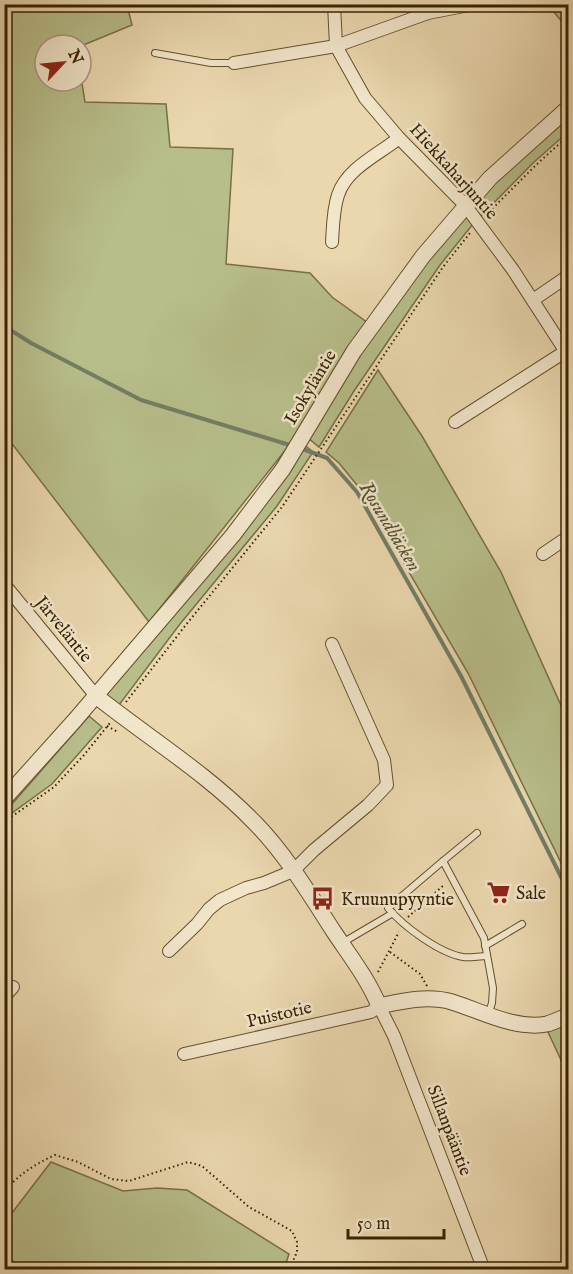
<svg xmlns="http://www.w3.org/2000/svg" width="573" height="1274" viewBox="0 0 573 1274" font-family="'IM FELL English',serif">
<rect width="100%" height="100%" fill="#ead7ae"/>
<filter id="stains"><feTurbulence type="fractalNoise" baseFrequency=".00333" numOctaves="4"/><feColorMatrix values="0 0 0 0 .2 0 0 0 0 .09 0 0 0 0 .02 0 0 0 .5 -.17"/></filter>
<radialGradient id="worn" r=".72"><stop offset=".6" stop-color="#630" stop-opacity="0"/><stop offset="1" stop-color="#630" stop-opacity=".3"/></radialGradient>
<g fill="#b7be8a" stroke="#787046" stroke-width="1.5">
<path d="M4 5H127L132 25 81 46 45 45V81H81V77L85 102 166 104 170 147 233 149 226 264 310 273 332 297 368 323 287 448 149 622 13 445 5 437Z"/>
<path d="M548 5H568V29Z"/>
<path d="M568 114V132L533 163 479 218 471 206Z"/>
<path d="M464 213 473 224 440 265 354 391 319 447 307 437 359 354Z"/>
<path d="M378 370 422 436 501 572 568 721V877L468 673 361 490 339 463 326 452Z"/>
<path d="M302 443 313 452 277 506 180 624 119 705 105 695Z"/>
<path d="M89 716 102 727 52 784 5 818V812Z"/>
<path d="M568 1023V1075L547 1030Z"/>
<path d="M51 1162 123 1191 157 1188 187 1190 289 1254 284 1269H23L5 1255V1222Z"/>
</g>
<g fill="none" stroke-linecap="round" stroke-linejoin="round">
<g stroke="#727e65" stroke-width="4">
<path d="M4 326 31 343 141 400 293 446"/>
<path d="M300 448 327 458 357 492 461 676 568 891"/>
</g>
<defs>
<g id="service">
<path d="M155 53 211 63H234"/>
<path d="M477 833 443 861 484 938 493 988 492 1003 488 1015"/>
<path d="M443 861 388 908C403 926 439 953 463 957 470 958 479 956 487 956"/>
<path d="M342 943 393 913"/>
<path d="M485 946 522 924"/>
</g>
<g id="minor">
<path d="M334 4 336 46 365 98 399 138 465 205 513 270 568 355"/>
<path d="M234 63 336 46 428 13 474 4"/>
<path d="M332 242C333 227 333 210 338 195 347 168 378 155 399 138"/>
<path d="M533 300 568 276"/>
<path d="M455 422 566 351"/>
<path d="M543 554 568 537"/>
<path d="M4 584 96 696"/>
<path d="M169 951 197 924 209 909 220 900 246 888 264 883 293 871 314 850 368 805 387 785 384 760 332 644"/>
<path d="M4 997 13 987"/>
<path d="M184 1054 371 1012 379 1006 394 1036 484 1270"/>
</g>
<g id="tertiary">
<path d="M96 696C149 738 209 775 256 824 287 856 310 895 334 932 350 956 368 979 379 1006 403 1001 428 995 452 1002 481 1011 515 1030 547 1024 554 1022 561 1018 568 1016"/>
<path d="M4 799 75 720 233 535 283 469 354 351 423 256 490 178 568 108"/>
</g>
</defs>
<use href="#service" stroke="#64502d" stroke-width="8"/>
<use href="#minor" stroke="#64502d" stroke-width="14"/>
<use href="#tertiary" stroke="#64502d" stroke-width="17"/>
<g stroke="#382302" stroke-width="2" stroke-dasharray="1.5 3" stroke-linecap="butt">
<path d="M486 215 536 165 568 136"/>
<path d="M126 702 185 626 282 507 443 267 470 233"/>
<path d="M107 726 118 732"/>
<path d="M4 822 54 787 84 755 110 723"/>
<path d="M408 917 444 885"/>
<path d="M390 952 420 974 427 986"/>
<path d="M378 972 399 932"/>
<path d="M4 1192C18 1175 35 1164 55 1155L78 1162 111 1179 129 1181 188 1162 202 1166 249 1207 292 1231 297 1242V1252L289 1270"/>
</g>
<use href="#service" stroke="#f1e5ca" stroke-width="6"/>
<use href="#minor" stroke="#f1e5ca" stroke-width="12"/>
<use href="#tertiary" stroke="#f1e5ca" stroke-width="15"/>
</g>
<defs>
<symbol id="supermarket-bare" viewBox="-9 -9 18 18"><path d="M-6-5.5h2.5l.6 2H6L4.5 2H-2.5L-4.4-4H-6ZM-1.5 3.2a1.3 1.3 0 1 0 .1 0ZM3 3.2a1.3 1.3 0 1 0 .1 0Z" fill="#8f2418" stroke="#f1e5ca" stroke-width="2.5" paint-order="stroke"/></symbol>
<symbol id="bus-bare" viewBox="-9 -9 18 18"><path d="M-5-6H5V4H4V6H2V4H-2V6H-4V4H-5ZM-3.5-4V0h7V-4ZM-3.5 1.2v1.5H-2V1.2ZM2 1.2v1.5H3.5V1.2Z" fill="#8f2418" stroke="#f1e5ca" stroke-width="2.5" paint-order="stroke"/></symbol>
</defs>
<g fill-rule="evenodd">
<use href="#supermarket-bare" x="482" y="876" width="33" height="33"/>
<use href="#bus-bare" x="306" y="882" width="33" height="33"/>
</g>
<g text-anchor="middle" stroke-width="5" stroke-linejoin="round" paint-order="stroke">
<g font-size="18" fill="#382302" stroke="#f1e5ca">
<text transform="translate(454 171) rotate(48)" y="6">Hiekkaharjuntie</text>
<text transform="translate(310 387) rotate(-59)" y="6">Isokyläntie</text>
<text transform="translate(64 629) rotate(51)" y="6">Järveläntie</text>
<text transform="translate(279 1014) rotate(-13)" y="6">Puistotie</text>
<text transform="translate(450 1130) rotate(69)" y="6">Sillanpääntie</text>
</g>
<g font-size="18" fill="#382302" stroke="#f1e5ca" text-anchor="start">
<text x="516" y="899">Sale</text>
<text x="341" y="905">Kruunupyyntie</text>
</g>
<g font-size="20" font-style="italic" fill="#555034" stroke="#f1e5ca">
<text transform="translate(391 526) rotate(59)" y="7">Rosundbäcken</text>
</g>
</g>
<rect width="573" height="1274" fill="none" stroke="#ead7ae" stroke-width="24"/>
<rect x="6" y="6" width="561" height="1262" fill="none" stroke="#382302" stroke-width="3"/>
<rect x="12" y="12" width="549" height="1250" fill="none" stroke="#382302" stroke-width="1.5"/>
<g transform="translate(63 63) rotate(64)"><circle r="28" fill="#f1e5ca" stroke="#a7977a" stroke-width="1.5"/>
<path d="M0-4.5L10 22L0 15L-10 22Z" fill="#8f2418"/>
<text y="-9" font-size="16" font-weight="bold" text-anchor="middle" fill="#382302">N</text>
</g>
<path d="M348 1229v9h96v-9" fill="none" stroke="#382302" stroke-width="3"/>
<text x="357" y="1229" font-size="18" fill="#382302" stroke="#f1e5ca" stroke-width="4.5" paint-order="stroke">50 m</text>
<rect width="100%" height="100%" filter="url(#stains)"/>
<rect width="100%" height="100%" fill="url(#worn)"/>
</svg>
